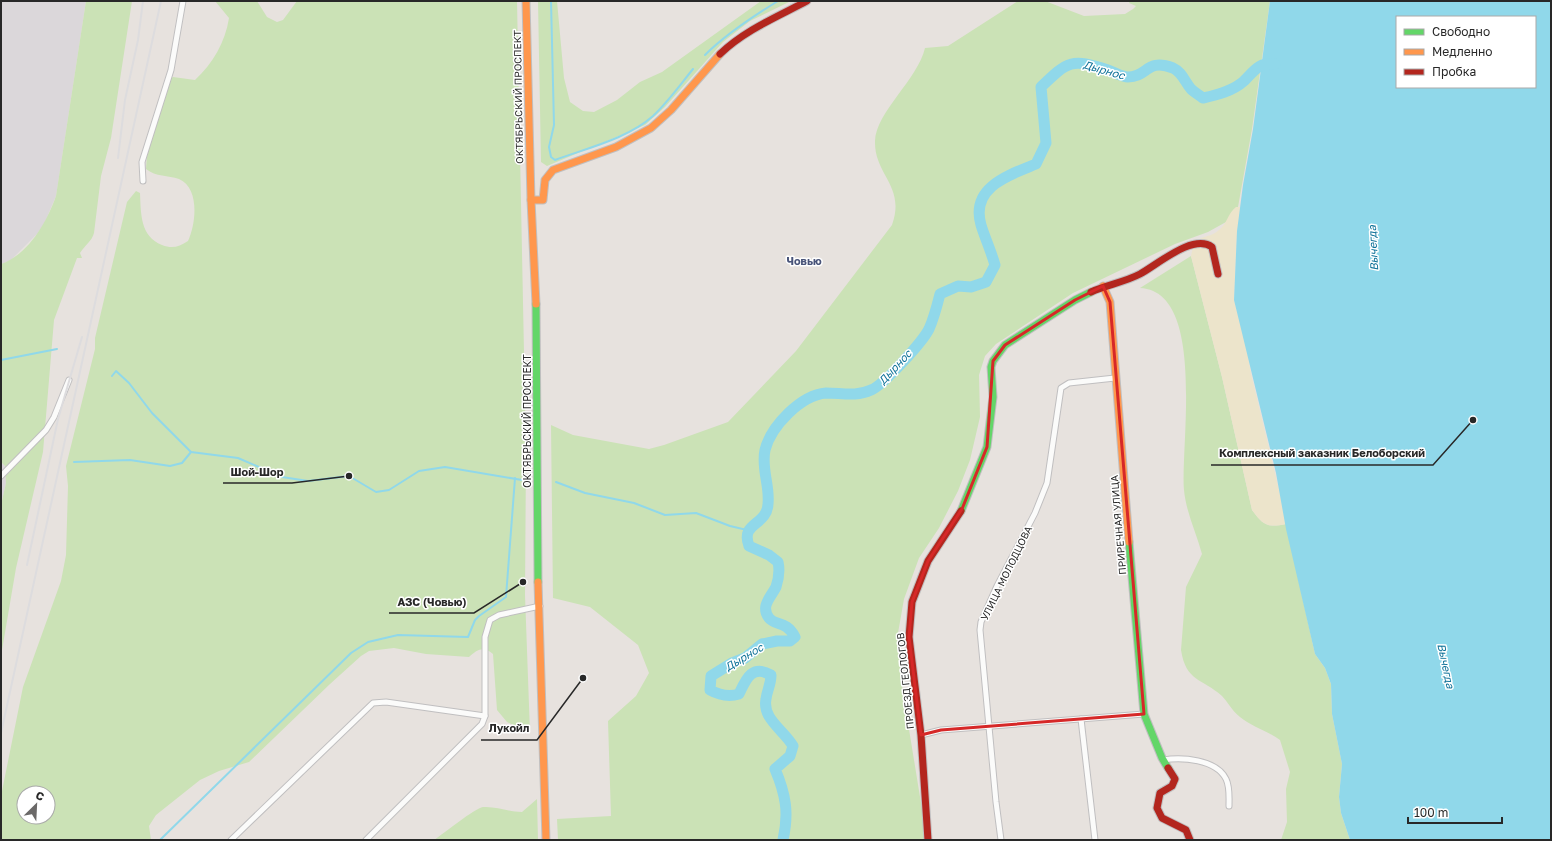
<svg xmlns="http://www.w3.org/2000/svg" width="1552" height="841" viewBox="0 0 1552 841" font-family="'Golos Text',sans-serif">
<rect width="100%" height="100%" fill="#e7e2de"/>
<g fill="#dbd7da">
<path d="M1 1H86L56 196 44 224 37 234 10 261 1 264Z"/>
<path d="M1 462 5 466 6 483 1 505Z"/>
</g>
<g fill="#cbe2b6" fill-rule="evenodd">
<path d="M86 1H132L111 138 101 176 94 233C92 241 85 245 80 253L82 258H77L54 320 43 452 16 568 1 656V505L6 483 5 466 1 462V264C28 255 47 222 56 196Z"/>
<path d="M215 1H257L267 17 277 22 283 20 297 1H517L526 453 525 595 530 733 507 722 497 710 493 654C483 646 478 649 469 657L426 654 394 648 369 651 361 656 330 684 249 762 219 771 200 780 156 815 149 826 151 840H1V796L23 687 61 581 66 555 68 486 66 466 95 349V338L127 202 136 191 140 193C141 214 140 236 162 245 172 249 179 247 188 241 196 224 200 188 179 179 168 175 156 177 146 169L148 140 164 84 173 77 195 80C213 63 225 43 229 18ZM24 793H48V817H24Z"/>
<path d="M538 1H557L564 78 570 102 583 111 594 112 617 100 640 82 662 72 761 1H791L750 21 723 42 665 107 645 125 547 166 541 162Z"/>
<path d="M1018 1H1045L1084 16 1125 14 1133 9 1136 6 1129 3 1130 1H1270L1252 129 1238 207 1226 222 1208 232 1175 244 1073 293 996 344 985 356 979 375 980 417 970 460 958 491 939 528 919 558 904 599 898 633 901 680 927 840H558L557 819 611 816 608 721 636 696 649 673 638 645 590 607 553 598 551 425 573 435 649 449 664 445 728 422 796 351 892 225C906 186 874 175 875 141 876 112 918 79 925 48L948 46Z"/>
<path d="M1191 256 1222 377 1252 510C1263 525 1267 528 1286 524L1315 654 1325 668 1331 684 1332 714 1342 764 1339 797 1341 813 1350 840H1281L1287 822 1286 789 1290 772 1280 740C1268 731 1252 727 1240 717 1232 711 1228 702 1222 696 1202 678 1186 682 1181 650L1186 587 1202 554C1196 532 1186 512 1184 490 1180 447 1207 291 1140 288Z"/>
<path d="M537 799 538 840H434C443 834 475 808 483 807 496 806 509 812 522 812Z"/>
</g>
<path fill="#ece4cb" d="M1236 207H1242L1237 231 1234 300 1246 344 1251 374 1285 515 1286 524C1267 528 1263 525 1252 510L1222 377 1191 256C1196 231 1207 241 1219 230 1227 224 1228 213 1236 207Z"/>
<path fill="#90d8ea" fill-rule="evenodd" d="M1270 1H1551V840H1350L1341 813 1339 797 1342 764 1332 714 1331 684 1325 668 1315 654 1286 529 1276 473 1234 300 1237 231 1243 185 1253 129ZM1397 17H1535V87H1397Z"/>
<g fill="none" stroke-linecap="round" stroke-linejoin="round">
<g stroke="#90d8ea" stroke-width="2">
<path d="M551 1 554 125 549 147 551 157 555 160C587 148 627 139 653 116 668 102 680 85 693 69"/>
<path d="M705 55C726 34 752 17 778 1"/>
<path d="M1 360 57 349"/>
<path d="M112 376 116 371 129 383 152 413 191 452 238 458 282 477 308 481 349 476 376 492 389 490 419 471 445 467 522 480"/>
<path d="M74 462 130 460 170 466 182 463 191 452"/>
<path d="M556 482 585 493 634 503 665 515 696 513 730 526 747 530"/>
<path d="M160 840 351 653 368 642 398 635 468 637 475 620 479 616 506 597 515 478"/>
</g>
<path stroke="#90d8ea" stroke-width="11" d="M783 840C789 813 786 795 775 769L790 756 793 746C784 730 762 719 766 699 767 690 771 685 771 675 752 664 746 679 739 694 729 697 719 695 710 690L711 676 732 663 745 658 762 644 777 641H790L795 637C786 620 775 626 769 618 760 606 771 597 776 587 779 578 780 571 778 562L769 555 749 546C740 522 767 526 768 504 770 485 761 469 765 450 771 426 801 395 826 393 842 393 856 397 871 390 884 385 923 341 929 329 934 318 937 306 940 294L958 286 971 287 986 282 995 265C991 251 985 238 981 225 970 187 1009 175 1036 164L1046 143 1041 87C1068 61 1071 58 1108 70 1114 72 1122 77 1128 77 1148 77 1146 58 1173 68 1182 72 1185 82 1191 89 1194 92 1199 95 1203 98 1217 95 1233 91 1244 81 1253 72 1260 61 1275 64"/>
<defs>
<g id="street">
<path d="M143 181 142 162 171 70 183 1"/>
<path d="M1 476 46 430 54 417 69 380"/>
<path d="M1081 719 1095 840"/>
<path d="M921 735 941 730 1144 714"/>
<path d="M1163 760C1182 757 1216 759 1226 779 1230 787 1229 797 1229 806"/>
<path d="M231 840 373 703 386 702 485 716"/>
<path d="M366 840 482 724 485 716V637L490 620 499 615 540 606"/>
<path d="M1001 840 996 802 980 630 981 622 997 586 1035 513 1047 483 1061 388 1069 383 1115 378"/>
</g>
<g id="fast">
<path d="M536 304 538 582"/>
<path d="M961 511 987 447 993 397 991 367 993 361 1005 345 1075 300 1091 292"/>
<path d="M1129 542 1144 714 1162 758 1168 768"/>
</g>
<g id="slow">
<path d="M526 1 531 200 536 304"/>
<path d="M531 200H543L545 180 553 170 616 147 651 128 671 110 720 54"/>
<path d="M1103 286 1110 302 1129 542"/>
<path d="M538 582 546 840"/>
</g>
<g id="jam">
<path d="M720 54C745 30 777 17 807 1"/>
<path d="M1091 292C1106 285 1125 282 1140 274 1157 265 1193 233 1212 247L1218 274"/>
<path d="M1168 768 1175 779 1172 786 1160 793 1157 808 1162 818 1186 830 1190 840"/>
<path d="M928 840 921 735 909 637 912 602 928 561 961 511"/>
</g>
</defs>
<use href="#street" stroke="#c0bfc0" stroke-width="7"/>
<use href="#fast" stroke="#c0bfc0" stroke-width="9"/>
<use href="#slow" stroke="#c0bfc0" stroke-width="9"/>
<use href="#jam" stroke="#c0bfc0" stroke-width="9"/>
<use href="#street" stroke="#fbfbfa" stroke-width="5"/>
<use href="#fast" stroke="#63d668" stroke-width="7"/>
<use href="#slow" stroke="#ff974d" stroke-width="7"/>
<use href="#jam" stroke="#b3261e" stroke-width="7"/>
<g stroke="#dddcde" stroke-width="2">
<path d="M118 158 125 100 138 40 143 1"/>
<path d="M27 565 58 419 82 337"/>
<path d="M1 733 161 1"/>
</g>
</g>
<path fill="none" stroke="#d62828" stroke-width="3" stroke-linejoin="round" d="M1103 286 1110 302 1144 714 941 730 921 735 909 637 912 602 928 561 962 509 987 447 993 361 1005 345 1075 300Z"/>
<g text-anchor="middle" stroke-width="3" stroke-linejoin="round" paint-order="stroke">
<g font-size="10" fill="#282828" stroke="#fff">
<text transform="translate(518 97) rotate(-91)" y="4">ОКТЯБРЬСКИЙ ПРОСПЕКТ</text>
<text transform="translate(527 421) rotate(-90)" y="4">ОКТЯБРЬСКИЙ ПРОСПЕКТ</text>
<text transform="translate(1118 525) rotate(-95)" y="4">ПРИРЕЧНАЯ УЛИЦА</text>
<text transform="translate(1006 573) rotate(-64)" y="4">УЛИЦА МОЛОДЦОВА</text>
<text transform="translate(905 681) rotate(-96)" y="4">ПРОЕЗД ГЕОЛОГОВ</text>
</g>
<g font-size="11" font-style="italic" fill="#0d7198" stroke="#fff">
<text transform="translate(1104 70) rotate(16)" y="4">Дырнос</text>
<text transform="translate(1373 248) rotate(-93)" y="4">Вычегда</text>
<text transform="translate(895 367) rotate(-47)" y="4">Дырнос</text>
<text transform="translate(744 657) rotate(-31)" y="4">Дырнос</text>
<text transform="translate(1446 666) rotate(78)" y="4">Вычегда</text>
</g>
<g font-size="11" font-weight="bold" fill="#495479" stroke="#fff">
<text x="804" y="265">Човью</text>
</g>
</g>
<path fill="none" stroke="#282828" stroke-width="1.5" d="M1473 420L1433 465H1211M349 476L292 483H223M523 582L474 613H389M583 678L537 740H481"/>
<g fill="#282828" stroke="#fff" stroke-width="1.5">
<circle cx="1473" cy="420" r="4"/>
<circle cx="349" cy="476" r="4"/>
<circle cx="523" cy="582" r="4"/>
<circle cx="583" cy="678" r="4"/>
</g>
<g font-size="11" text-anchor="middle" font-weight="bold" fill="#282828" stroke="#fff" stroke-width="3" stroke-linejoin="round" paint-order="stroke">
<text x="1322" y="457">Комплексный заказник Белоборский</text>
<text x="257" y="476">Шой-Шор</text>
<text x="432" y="606">АЗС (Човью)</text>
<text x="509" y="732">Лукойл</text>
</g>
<rect width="1552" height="841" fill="none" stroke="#282828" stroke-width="4"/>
<rect x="1396" y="16" width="140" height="72" fill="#ffffff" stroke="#a9a9a9"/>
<rect x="1404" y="29" width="20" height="6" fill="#63d668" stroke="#a9a9a9"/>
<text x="1432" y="36" font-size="12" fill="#282828">Свободно</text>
<rect x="1404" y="49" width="20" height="6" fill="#ff974d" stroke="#a9a9a9"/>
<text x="1432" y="56" font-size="12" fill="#282828">Медленно</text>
<rect x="1404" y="69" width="20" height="6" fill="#b3261e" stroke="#a9a9a9"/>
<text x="1432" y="76" font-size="12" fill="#282828">Пробка</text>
<g transform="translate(36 805) rotate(24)"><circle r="19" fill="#ffffff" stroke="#a9a9a9"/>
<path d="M0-3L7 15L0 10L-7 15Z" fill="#6b6968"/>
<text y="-6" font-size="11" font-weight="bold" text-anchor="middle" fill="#282828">С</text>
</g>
<path d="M1408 817v6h94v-6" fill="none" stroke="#282828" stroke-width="2"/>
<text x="1414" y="817" font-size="12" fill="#282828" stroke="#ffffff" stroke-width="3" paint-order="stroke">100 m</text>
</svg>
